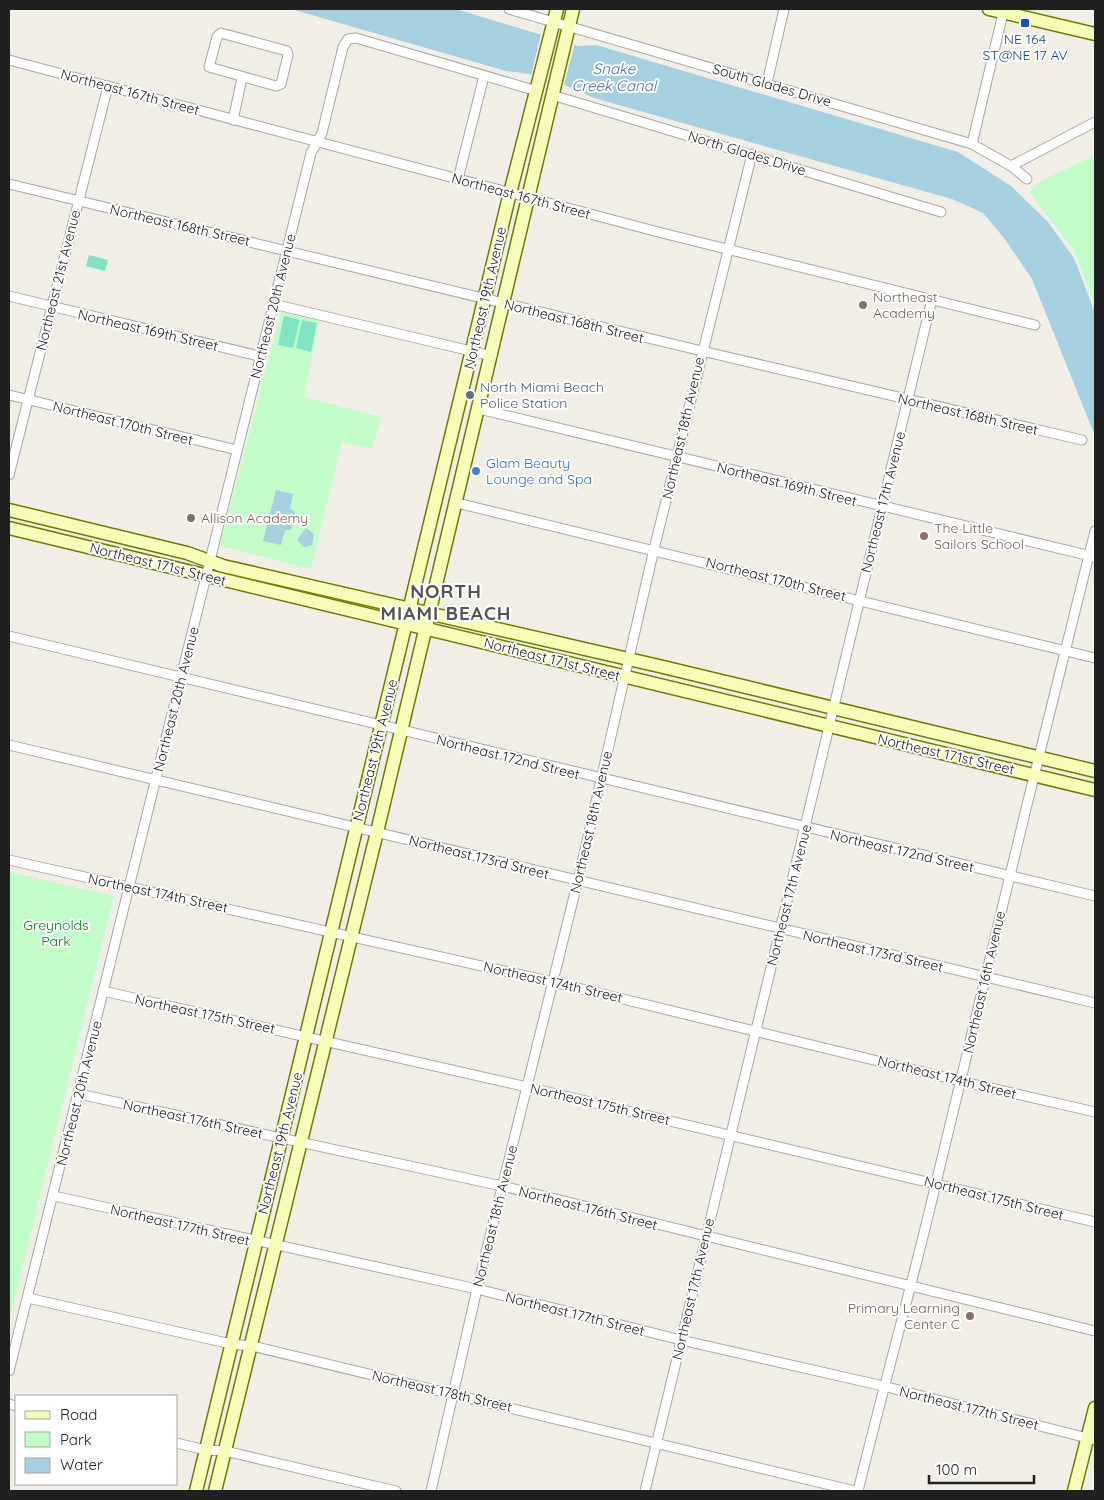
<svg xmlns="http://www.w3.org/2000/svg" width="1104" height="1500" viewBox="0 0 1104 1500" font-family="Quicksand,sans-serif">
<rect width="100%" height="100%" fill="#f1eee6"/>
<g fill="#c1fcc9">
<path d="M1095 155V305L1074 250 1029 192 1041 181Z"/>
<path d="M281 312 319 321 304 397 381 417 372 449 342 442 311 569 220 546Z"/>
<path d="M9 872 114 896 9 1322Z"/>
</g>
<g fill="#80e3c2">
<path d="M89 255 108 260 105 271 86 266Z"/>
<path d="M284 316 300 320 293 348 278 345Z"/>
<path d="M302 320 317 323 311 352 296 348Z"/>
</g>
<g fill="#a4d0e0">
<path d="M291 9H456L578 46 596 45 958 152 1011 186 1048 222 1074 258 1095 313V436L1032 279 1004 238 983 213 952 199 594 98C565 84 538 73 506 71Z"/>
<path d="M276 490 293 494 290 509 295 512 291 530H285L281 545 263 541Z"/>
<path d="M306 528 314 534 312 545 304 547 297 540Z"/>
</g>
<path fill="#f1eee6" d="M541 34 575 43 564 85 531 75Z"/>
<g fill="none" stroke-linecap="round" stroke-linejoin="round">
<defs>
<g id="street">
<path d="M509 9 972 144 1011 166 1027 179"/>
<path d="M221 33 287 51 288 55 281 84 276 86 209 67 217 37Z"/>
<path d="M9 60 662 233 1035 325"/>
<path d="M767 83 784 9"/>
<path d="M552 95 941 212"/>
<path d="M233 120 242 78"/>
<path d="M972 144 1004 9"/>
<path d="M1011 166 1095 122"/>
<path d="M458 179 484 76"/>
<path d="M9 184 702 351 1082 440"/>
<path d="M9 296 259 356"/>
<path d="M273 304 492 356"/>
<path d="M9 395 237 450"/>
<path d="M479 409 1095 557"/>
<path d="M9 475 108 86"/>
<path d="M457 503 1095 658"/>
<path d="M9 636 1095 896"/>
<path d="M9 745 1095 1003"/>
<path d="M9 860 553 982 960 1081 1095 1112"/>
<path d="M103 991 527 1087 1095 1222"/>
<path d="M79 1094 502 1186 1095 1331"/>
<path d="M54 1196 477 1289 681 1340 883 1386 1095 1440"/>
<path d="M28 1298 231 1344 252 1346 855 1491"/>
<path d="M9 1371 311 153 322 133 343 47 348 39 356 38 537 91"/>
<path d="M9 1404 16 1406"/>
<path d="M176 1443 206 1450 225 1451 396 1491"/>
<path d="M431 1491 477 1289 578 880 654 549 752 154"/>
<path d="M645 1491 932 299"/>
<path d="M858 1491C883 1388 912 1286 936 1183 988 965 1040 748 1095 531"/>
</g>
<g id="secondary">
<path d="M989 9 1095 34"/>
<path d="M9 510 187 553 223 566 659 666 1095 771"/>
<path d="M9 528 1095 790"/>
<path d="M196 1491 508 201 557 9"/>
<path d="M215 1491 377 832 573 9"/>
<path d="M1074 1491 1095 1408"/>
</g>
</defs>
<use href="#street" stroke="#a7a7a7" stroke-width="11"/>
<use href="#secondary" stroke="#6a7e00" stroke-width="15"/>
<use href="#street" stroke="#fff" stroke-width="9"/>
<use href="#secondary" stroke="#f6fdb8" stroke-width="12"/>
</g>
<rect fill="#1a4fb4" stroke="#fff" stroke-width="2" x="1020" y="18" width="10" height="10" rx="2.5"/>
<g fill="#8d6e63" stroke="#fff" stroke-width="2">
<circle cx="863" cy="305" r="5"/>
<circle cx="191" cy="518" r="5"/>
<circle cx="924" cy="536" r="5"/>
<circle cx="970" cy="1316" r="5"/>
</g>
<circle fill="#5c6f8a" stroke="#fff" stroke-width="2" cx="470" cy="395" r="5"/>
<circle fill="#3f7fe0" stroke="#fff" stroke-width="2" cx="476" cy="471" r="5"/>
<g text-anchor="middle" stroke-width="4" stroke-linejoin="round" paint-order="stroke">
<g font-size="14" fill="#164399" stroke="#fff">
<text x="1025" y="44">NE 164<tspan x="1025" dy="16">ST@NE 17 AV</tspan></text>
</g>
<g font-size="14" fill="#202020" stroke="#fff">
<text transform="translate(772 85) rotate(16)" y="5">South Glades Drive</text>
<text transform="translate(130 92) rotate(15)" y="5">Northeast 167th Street</text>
<text transform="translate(747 153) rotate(17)" y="5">North Glades Drive</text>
<text transform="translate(521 196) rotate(15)" y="5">Northeast 167th Street</text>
<text transform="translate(180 225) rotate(13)" y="5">Northeast 168th Street</text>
<text transform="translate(58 280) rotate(-76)" y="5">Northeast 21st Avenue</text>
<text transform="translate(485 298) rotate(-77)" y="5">Northeast 19th Avenue</text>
<text transform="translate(273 306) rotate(-76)" y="5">Northeast 20th Avenue</text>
<text transform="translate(574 321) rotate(14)" y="5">Northeast 168th Street</text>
<text transform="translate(148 330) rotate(13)" y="5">Northeast 169th Street</text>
<text transform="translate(968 414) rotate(13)" y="5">Northeast 168th Street</text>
<text transform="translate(123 423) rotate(14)" y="5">Northeast 170th Street</text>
<text transform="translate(683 428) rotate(-77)" y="5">Northeast 18th Avenue</text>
<text transform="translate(787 484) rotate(14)" y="5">Northeast 169th Street</text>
<text transform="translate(883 502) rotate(-76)" y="5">Northeast 17th Avenue</text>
<text transform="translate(158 564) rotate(14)" y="5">Northeast 171st Street</text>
<text transform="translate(776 579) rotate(14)" y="5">Northeast 170th Street</text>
<text transform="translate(552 659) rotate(14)" y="5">Northeast 171st Street</text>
<text transform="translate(176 699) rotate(-76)" y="5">Northeast 20th Avenue</text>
<text transform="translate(375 750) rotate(-76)" y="5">Northeast 19th Avenue</text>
<text transform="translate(946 754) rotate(13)" y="5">Northeast 171st Street</text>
<text transform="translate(508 757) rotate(14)" y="5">Northeast 172nd Street</text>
<text transform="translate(591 822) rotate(-77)" y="5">Northeast 18th Avenue</text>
<text transform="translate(902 851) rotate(13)" y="5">Northeast 172nd Street</text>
<text transform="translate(479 857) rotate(14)" y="5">Northeast 173rd Street</text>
<text transform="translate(158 893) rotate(12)" y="5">Northeast 174th Street</text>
<text transform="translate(789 895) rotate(-76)" y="5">Northeast 17th Avenue</text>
<text transform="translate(873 951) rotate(13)" y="5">Northeast 173rd Street</text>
<text transform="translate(553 982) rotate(13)" y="5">Northeast 174th Street</text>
<text transform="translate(984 982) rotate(-77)" y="5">Northeast 16th Avenue</text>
<text transform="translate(205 1014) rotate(12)" y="5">Northeast 175th Street</text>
<text transform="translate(947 1077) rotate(14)" y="5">Northeast 174th Street</text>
<text transform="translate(79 1093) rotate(-76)" y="5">Northeast 20th Avenue</text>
<text transform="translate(600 1104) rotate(13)" y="5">Northeast 175th Street</text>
<text transform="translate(193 1119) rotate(12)" y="5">Northeast 176th Street</text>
<text transform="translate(280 1143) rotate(-76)" y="5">Northeast 19th Avenue</text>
<text transform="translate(994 1198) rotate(14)" y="5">Northeast 175th Street</text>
<text transform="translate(588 1208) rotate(14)" y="5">Northeast 176th Street</text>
<text transform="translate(495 1216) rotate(-76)" y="5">Northeast 18th Avenue</text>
<text transform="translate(180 1225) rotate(13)" y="5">Northeast 177th Street</text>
<text transform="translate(693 1289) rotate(-77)" y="5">Northeast 17th Avenue</text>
<text transform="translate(575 1314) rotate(14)" y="5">Northeast 177th Street</text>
<text transform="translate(442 1391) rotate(13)" y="5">Northeast 178th Street</text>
<text transform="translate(969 1408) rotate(14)" y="5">Northeast 177th Street</text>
</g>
<g font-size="14" fill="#785e54" stroke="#fff" text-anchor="start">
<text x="873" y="302">Northeast<tspan x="873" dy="16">Academy</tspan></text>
<text x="201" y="523">Allison Academy</text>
<text x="934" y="533">The Little<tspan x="934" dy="16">Sailors School</tspan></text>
<text x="960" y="1313" text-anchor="end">Primary Learning<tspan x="960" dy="16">Center C</tspan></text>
</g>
<g font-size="14" fill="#4e5e75" stroke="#fff" text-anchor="start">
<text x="480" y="392">North Miami Beach<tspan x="480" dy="16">Police Station</tspan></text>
</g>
<g font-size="14" fill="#366cbe" stroke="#fff" text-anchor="start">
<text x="486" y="468">Glam Beauty<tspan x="486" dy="16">Lounge and Spa</tspan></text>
</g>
<g font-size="14" fill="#068517" stroke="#fff">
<text x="56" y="930">Greynolds<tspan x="56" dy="16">Park</tspan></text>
</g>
<g font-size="15" font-style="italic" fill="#4474ad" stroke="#fff">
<text x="614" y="74">Snake<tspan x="614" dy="17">Creek Canal</tspan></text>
</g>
<g font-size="19" font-weight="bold" letter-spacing="1" fill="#535353" stroke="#fff">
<text x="446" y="598">NORTH<tspan x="446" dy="22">MIAMI BEACH</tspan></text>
</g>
</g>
<rect width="1104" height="1500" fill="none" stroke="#202020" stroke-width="20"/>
<rect x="15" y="1395" width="162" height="90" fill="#ffffff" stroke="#a6a6a6"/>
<rect x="25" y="1411" width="25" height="8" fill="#f6fdb8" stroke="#a6a6a6"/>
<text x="60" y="1420" font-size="15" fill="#202020">Road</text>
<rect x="25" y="1432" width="25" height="15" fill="#c1fcc9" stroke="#a6a6a6"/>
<text x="60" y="1445" font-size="15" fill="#202020">Park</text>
<rect x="25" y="1458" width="25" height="15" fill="#a4d0e0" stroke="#a6a6a6"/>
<text x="60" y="1470" font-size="15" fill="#202020">Water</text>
<path d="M929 1475v8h105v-8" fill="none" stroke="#202020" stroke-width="2.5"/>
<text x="936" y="1475" font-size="15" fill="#202020" stroke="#ffffff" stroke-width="4" paint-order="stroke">100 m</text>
</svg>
